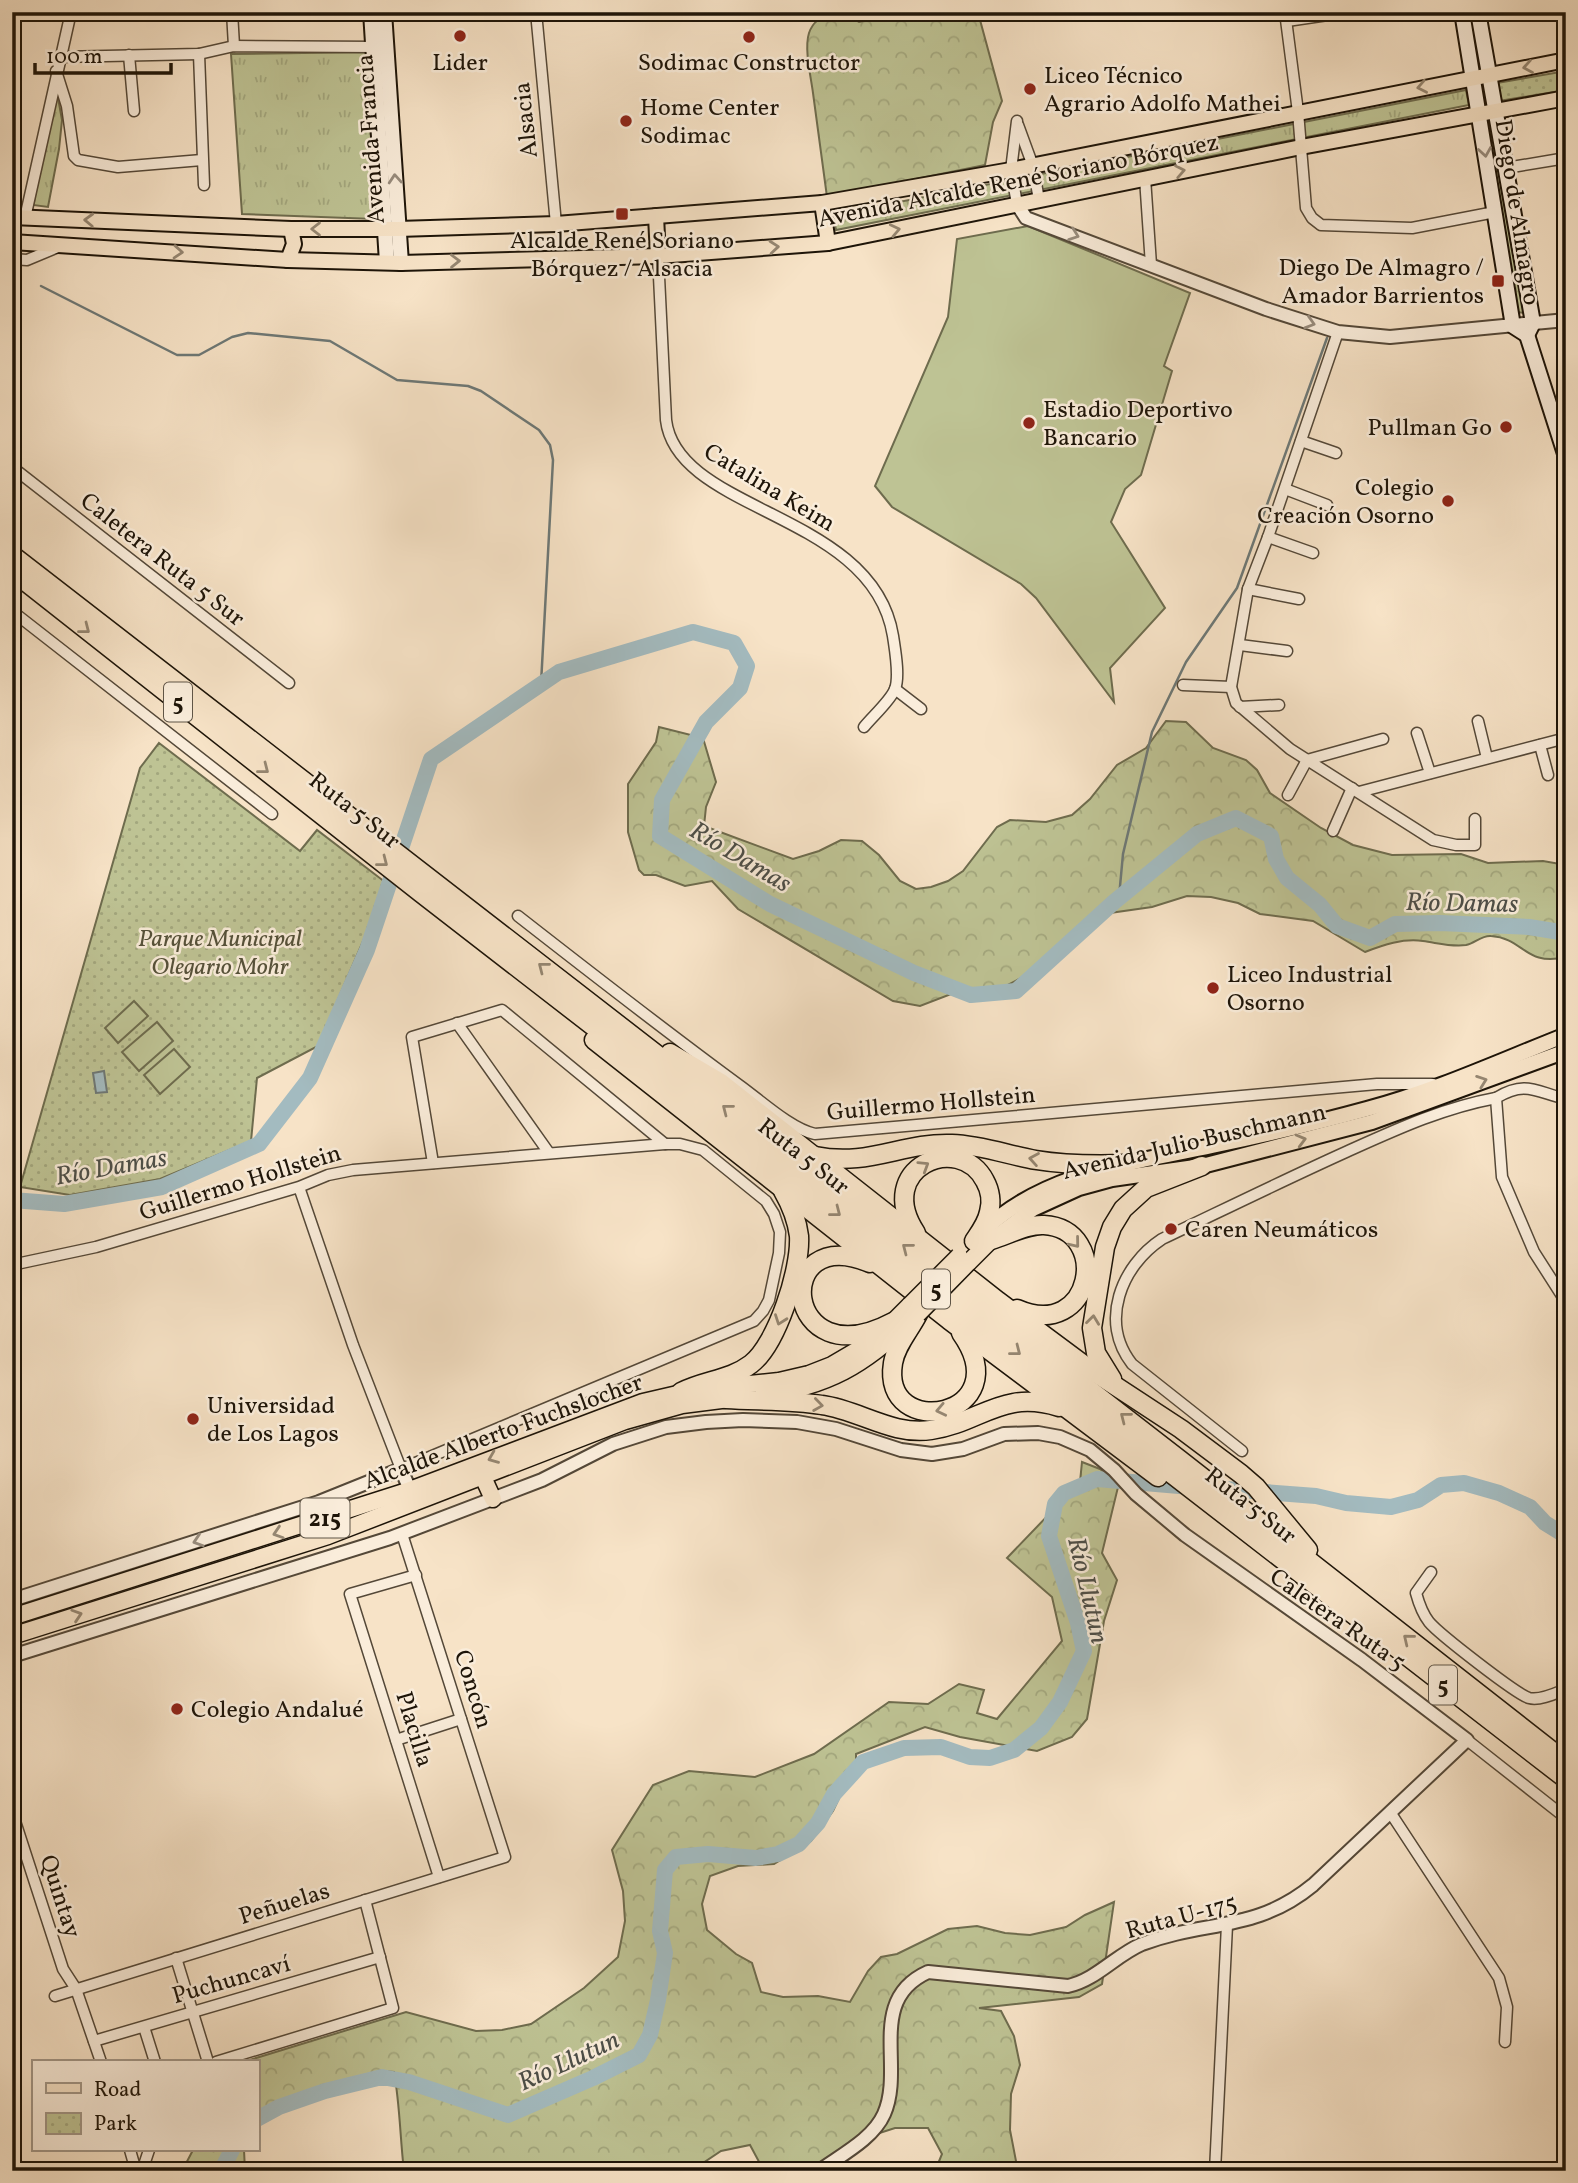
<svg xmlns="http://www.w3.org/2000/svg" width="1578" height="2183" viewBox="0 0 1578 2183" font-family="Vollkorn,serif">
<defs>
<pattern id="grass-tufts" width="24" height="20" patternUnits="userSpaceOnUse" patternTransform="scale(1.75)"><rect width="24" height="20" fill="#bec394"/><path d="M3 7l-1-3M5 7V3M7 7l1-3M15 17l-1-3M17 17v-4M19 17l1-3" fill="none" stroke="#a3a77e"/></pattern>
<pattern id="forest-crowns" width="20" height="18" patternUnits="userSpaceOnUse" patternTransform="scale(1.75)"><rect width="20" height="18" fill="#bec394"/><path d="M2 6a3 3 0 1 1 6 0M12 15a3 3 0 1 1 6 0" fill="none" stroke="#a3a77e"/></pattern>
<pattern id="park-dots" width="8" height="8" patternUnits="userSpaceOnUse" patternTransform="scale(1.75)"><rect width="8" height="8" fill="#bec394"/><path d="M2 2h.1M6 6h.1" fill="none" stroke="#a3a77e" stroke-width="1.8" stroke-linecap="round"/></pattern>
</defs>
<rect width="100%" height="100%" fill="#f7e3c7"/>
<filter id="stains"><feTurbulence type="fractalNoise" baseFrequency=".00286" numOctaves="4"/><feColorMatrix values="0 0 0 0 .2 0 0 0 0 .09 0 0 0 0 .02 0 0 0 .5 -.17"/></filter>
<radialGradient id="worn" r=".72"><stop offset=".6" stop-color="#630" stop-opacity="0"/><stop offset="1" stop-color="#630" stop-opacity=".3"/></radialGradient>
<g fill="url(#grass-tufts)" stroke="#6e6c4e" stroke-width="2">
<path d="M369 52 374 219 242 214 231 54Z"/>
<path d="M1466 90 1469 105 836 230 833 215Z"/>
<path d="M57 92 62 120 59 149 48 207 33 205Z"/>
<path d="M1492 119 1525 313 1516 312 1486 120Z"/>
</g>
<g fill="url(#forest-crowns)" stroke="#6e6c4e" stroke-width="2">
<path d="M951 12H967L980 20 1002 101 993 122 985 165 827 197C822 162 818 128 813 93 811 77 804 49 809 33 817 10 843 12 859 22L902 13 916 20Z"/>
<path d="M1166 721 1186 722 1213 748 1246 760 1257 770 1270 793 1321 828 1353 845 1392 855 1461 854 1488 863 1543 861 1566 865V957C1525 967 1524 938 1491 936 1482 935 1475 943 1466 945 1451 947 1438 943 1423 941 1403 938 1383 945 1365 952L1313 921 1260 914 1238 903 1211 897 1187 896 1152 907 1096 915 1071 937 1047 964 1006 986 970 996 951 994 920 1006 893 1001 738 909 712 881 685 886 656 875H644L639 870 628 832V784L656 742 659 727 703 738 716 782 706 807 704 826 793 859 819 851 841 840 862 841 879 855 900 881 916 889 931 887 948 881 963 871 997 827 1010 820 1046 822 1072 815 1090 799 1117 765 1146 748Z"/>
<path d="M1082 1462 1100 1469 1119 1483 1102 1553 1117 1580 1104 1621 1087 1719 1072 1737 1037 1751 960 1737 925 1727 856 1754V1762L833 1811 811 1841 774 1864 738 1866 710 1876 702 1904 707 1930 736 1954 752 1963 761 1992 783 1997 818 1996 850 2002 868 1971 881 1957 897 1954 948 1929 977 1926 1005 1933 1030 1935 1066 1927 1085 1915 1114 1902 1102 1984 1079 1997 979 2008 1001 2011 1014 2036 1020 2065 1011 2094 1010 2130 1016 2161 1015 2171H935L942 2154 928 2128H895L861 2139 816 2171H764L750 2145 721 2151 691 2171H404C400 2138 400 2105 394 2072L380 2071 292 2097 265 2109 257 2121V2062H243L406 2012 476 2031 502 2030 531 2024 584 1988 618 1957 625 1921 623 1891 612 1850 653 1785 689 1771 755 1777 814 1754 889 1702 928 1704 959 1684 984 1690 977 1713 997 1719 1062 1641 1052 1597 1007 1558 1080 1482Z"/>
<path d="M193 2150H244L245 2171H182Z"/>
</g>
<g fill="url(#park-dots)" stroke="#6e6c4e" stroke-width="2">
<path d="M1566 71V90L1499 101 1497 83Z"/>
<path d="M159 743 300 851 317 830 385 882 367 932 318 1046 257 1078 251 1141 160 1179 70 1195 20 1187 140 768Z"/>
</g>
<g fill="#bec394" stroke="#6e6c4e" stroke-width="2">
<path d="M1028 226 1190 293 1164 366 1172 371 1141 475 1125 489 1111 522 1165 608 1110 668 1114 702 1036 598 1021 584 892 507 875 486 948 317 957 239Z"/>
<path d="M134 1001 148 1016 118 1043 105 1028Z"/>
<path d="M157 1022 173 1041 139 1071 122 1052Z"/>
<path d="M174 1049 190 1067 160 1094 144 1075Z"/>
</g>
<path fill="#a3bbc0" stroke="#6d7876" stroke-width="2" d="M104 1071 107 1092 96 1093 93 1073Z"/>
<g fill="none" stroke-linecap="round" stroke-linejoin="round">
<g stroke="#6d7876" stroke-width="2.5">
<path d="M41 286 177 355H199L232 337 248 333 330 341 397 380 468 386 481 391 539 430 550 445 553 460 541 684"/>
<path d="M1119 897 1123 854 1152 732 1186 662 1237 588 1327 338"/>
</g>
<g stroke="#a3bbc0" stroke-width="16">
<path d="M12 1200 64 1204 162 1187 259 1144 310 1078 367 950 431 759 559 672 693 632 734 643 747 666 740 688 706 722 662 800 660 836 770 904 914 973 971 995 1016 991 1114 902 1197 834 1236 818 1271 836 1276 859 1287 878 1320 905 1337 926 1370 938 1395 924 1440 923 1529 927 1566 933"/>
<path d="M1213 1488 1316 1496 1346 1503 1391 1507 1418 1500 1441 1485 1464 1483 1499 1493 1530 1507 1545 1523 1566 1536"/>
<path d="M257 2119 279 2107 325 2091 382 2077 409 2082 508 2115 593 2078 639 2055 650 2035 658 2000 665 1953 660 1931 665 1870 676 1857 708 1854 756 1858 778 1854 799 1844 818 1823 834 1794 863 1762 904 1748 941 1747 970 1757 990 1758 1014 1750 1041 1728 1060 1702 1084 1651 1078 1623 1049 1536 1055 1504 1064 1493 1097 1479 1191 1487"/>
<path d="M221 2171 232 2150"/>
</g>
<defs>
<g id="minor">
<path d="M232 12 234 46"/>
<path d="M536 12 556 224"/>
<path d="M1285 12 1298 112 1306 208 1312 218 1321 225 1412 228 1495 212"/>
<path d="M1287 21 1348 12"/>
<path d="M199 54 204 185"/>
<path d="M129 55 134 111"/>
<path d="M59 57 199 54 234 46 376 47"/>
<path d="M56 71 67 106 74 156 78 160 118 167 202 160"/>
<path d="M1017 121 1011 170 1017 204"/>
<path d="M1018 125 1033 166 1039 200"/>
<path d="M1506 168 1566 158"/>
<path d="M1145 178 1151 265"/>
<path d="M25 218 71 12"/>
<path d="M658 256 666 420C677 513 873 512 893 636 895 650 900 676 895 689 891 700 872 717 864 727"/>
<path d="M12 259 27 260 58 247"/>
<path d="M1338 332 1268 537 1248 589 1231 687 1236 703 1290 749 1433 840 1456 845H1475V819"/>
<path d="M1301 441 1336 453"/>
<path d="M12 467 289 683"/>
<path d="M1285 489 1327 505"/>
<path d="M1268 537 1313 553"/>
<path d="M1248 589 1299 599"/>
<path d="M12 611 272 814"/>
<path d="M1240 645 1287 651"/>
<path d="M1183 685 1231 687"/>
<path d="M895 689 921 709"/>
<path d="M1240 707 1279 705"/>
<path d="M1478 721 1487 758"/>
<path d="M1417 733 1430 773"/>
<path d="M1540 745 1548 775"/>
<path d="M1359 792 1566 738"/>
<path d="M1288 795 1307 760 1383 739"/>
<path d="M1333 831 1352 788"/>
<path d="M518 916C591 973 664 1030 739 1085 760 1100 791 1129 815 1134L1377 1084H1433"/>
<path d="M457 1023 549 1153"/>
<path d="M1566 1099C1536 1092 1526 1080 1496 1098L1502 1177 1534 1252 1566 1302"/>
<path d="M433 1163 412 1037 502 1010 665 1144"/>
<path d="M12 1262 21 1263 96 1247 299 1187 328 1175 353 1170 665 1144H680L703 1150 766 1201 774 1214 780 1232 779 1253 769 1300 763 1311 754 1321 401 1469 353 1345 299 1187"/>
<path d="M1242 1451 1132 1364C1099 1322 1121 1266 1162 1239 1223 1210 1284 1180 1346 1152 1395 1130 1442 1108 1496 1098"/>
<path d="M1431 1572 1416 1593C1419 1604 1422 1613 1429 1622 1439 1634 1516 1694 1529 1698 1540 1701 1556 1693 1566 1689"/>
<path d="M416 1575 350 1594 439 1877"/>
<path d="M396 1740 461 1719"/>
<path d="M1467 1740 1566 1818"/>
<path d="M12 1812 63 1969 76 1989 101 2062"/>
<path d="M1390 1812 1499 1978 1507 2007 1505 2042"/>
<path d="M176 1958 208 2062"/>
<path d="M55 1996 505 1857 402 1534"/>
<path d="M144 2027 155 2062"/>
<path d="M94 2041 380 1957"/>
<path d="M216 2062 393 2008 365 1900"/>
<path d="M130 2150 136 2171"/>
<path d="M142 2171 149 2150"/>
<path d="M1215 2171 1227 1925"/>
</g>
<g id="tertiary">
<path d="M1017 204 1026 218 1266 309 1338 332 1390 337 1566 320"/>
<path d="M12 1600 319 1502 401 1469 410 1490"/>
<path d="M12 1656 390 1538 542 1480 613 1444 666 1427 706 1422 743 1420 797 1422 836 1429 901 1450 932 1454 963 1449 1004 1434 1038 1433 1060 1437 1090 1450 1114 1470 1136 1494 1185 1535 1362 1660 1467 1740 1313 1885C1256 1932 1205 1920 1142 1944 1116 1955 1096 1980 1068 1986L928 1972C866 2000 905 2067 884 2114 873 2139 841 2155 819 2171"/>
</g>
<g id="secondary">
<path d="M371 12 387 262"/>
<path d="M384 12 401 263"/>
<path d="M1462 12 1513 326 1527 335"/>
<path d="M1478 12 1533 323 1527 335"/>
<path d="M1527 335 1566 457"/>
</g>
<g id="primary">
<path d="M822 203 828 243"/>
<path d="M656 216 658 256"/>
<path d="M12 217 291 229H398L556 224 822 203 1011 170 1566 60"/>
<path d="M12 242 288 260 401 263 658 256 828 243 1301 147 1566 98"/>
<path d="M288 260 294 244 291 229"/>
<path d="M982 1232C1044 1172 1132 1163 1212 1146 1264 1135 1316 1123 1367 1109 1435 1091 1500 1061 1566 1035"/>
<path d="M998 1235 1033 1209 1079 1188 1112 1179 1202 1166 1372 1122 1566 1051"/>
</g>
<g id="trunk">
<path d="M968 1263 991 1240"/>
<path d="M763 1395C827 1387 865 1365 911 1320"/>
<path d="M483 1477 493 1499"/>
<path d="M12 1617 410 1490 643 1402 699 1389 779 1381 809 1374 832 1365 861 1348 893 1322 910 1305"/>
<path d="M12 1636 328 1536 625 1421 682 1405 737 1398"/>
</g>
<g id="motorway">
<path d="M12 555 1179 1459 1566 1762"/>
<path d="M12 571 421 893 1566 1779"/>
<path d="M594 1040 949 1320 1158 1477"/>
<path d="M670 1053 721 1083 998 1301 1088 1368 1181 1429 1241 1474 1256 1487 1308 1550"/>
<path d="M815 1156C869 1167 902 1142 952 1144 981 1145 1008 1155 1036 1160 1066 1165 1096 1165 1126 1164"/>
<path d="M916 1233C873 1168 959 1131 985 1181 990 1190 992 1202 989 1212 987 1223 980 1232 974 1241"/>
<path d="M991 1240C1008 1235 1027 1224 1044 1225 1112 1229 1093 1342 1017 1309"/>
<path d="M870 1263C770 1221 782 1381 893 1322"/>
<path d="M918 1314C910 1330 896 1345 893 1363 880 1443 1021 1418 961 1333"/>
<path d="M1112 1379 1096 1353 1092 1328 1105 1247 1112 1227 1123 1209 1146 1188 1202 1166"/>
<path d="M681 1392C704 1380 730 1380 751 1364 777 1344 801 1269 799 1236 797 1220 791 1205 783 1191"/>
<path d="M726 1399C758 1401 791 1400 822 1405 859 1410 893 1436 931 1430 980 1423 1002 1389 1059 1407"/>
</g>
</defs>
<use href="#minor" stroke="#544838" stroke-width="13"/>
<use href="#tertiary" stroke="#544838" stroke-width="16"/>
<use href="#secondary" stroke="#1d1408" stroke-width="18"/>
<use href="#primary" stroke="#1d1408" stroke-width="18"/>
<use href="#trunk" stroke="#1d1408" stroke-width="19"/>
<use href="#motorway" stroke="#1d1408" stroke-width="21"/>
<use href="#minor" stroke="#faeddb" stroke-width="10"/>
<use href="#tertiary" stroke="#faeddb" stroke-width="12"/>
<use href="#secondary" stroke="#faeddb" stroke-width="14"/>
<use href="#primary" stroke="#f7e3c7" stroke-width="14"/>
<use href="#trunk" stroke="#f7e3c7" stroke-width="16"/>
<use href="#motorway" stroke="#f7e3c7" stroke-width="18"/>
<defs>
<g id="trunk-bridge">
<path d="M910 1305 959 1256"/>
<path d="M918 1314 968 1263"/>
</g>
</defs>
<use href="#trunk-bridge" stroke="#1d1408" stroke-width="19" stroke-linecap="butt"/>
<use href="#trunk-bridge" stroke="#f7e3c7" stroke-width="16"/>
</g>
<defs><path id="oneway-chevron" d="M-2-3.5L2.5 0L-2 3.5" fill="none" stroke-width="1.6" stroke-linecap="round" stroke-linejoin="round" transform="scale(1.75)"/></defs>
<g stroke="#958671">
<use href="#oneway-chevron" transform="translate(1528 67) rotate(170)"/>
<use href="#oneway-chevron" transform="translate(1422 87) rotate(169)"/>
<use href="#oneway-chevron" transform="translate(1180 171) rotate(-11)"/>
<use href="#oneway-chevron" transform="translate(89 220) rotate(-178)"/>
<use href="#oneway-chevron" transform="translate(316 229) rotate(180)"/>
<use href="#oneway-chevron" transform="translate(895 230) rotate(-12)"/>
<use href="#oneway-chevron" transform="translate(774 247) rotate(-5)"/>
<use href="#oneway-chevron" transform="translate(178 252) rotate(4)"/>
<use href="#oneway-chevron" transform="translate(455 261) rotate(-1)"/>
<use href="#oneway-chevron" transform="translate(85 629) rotate(38)"/>
<use href="#oneway-chevron" transform="translate(264 769) rotate(38)"/>
<use href="#oneway-chevron" transform="translate(383 862) rotate(38)"/>
<use href="#oneway-chevron" transform="translate(543 967) rotate(-142)"/>
<use href="#oneway-chevron" transform="translate(1482 1081) rotate(-20)"/>
<use href="#oneway-chevron" transform="translate(727 1109) rotate(-142)"/>
<use href="#oneway-chevron" transform="translate(1301 1140) rotate(-15)"/>
<use href="#oneway-chevron" transform="translate(1034 1159) rotate(-170)"/>
<use href="#oneway-chevron" transform="translate(924 1166) rotate(-32)"/>
<use href="#oneway-chevron" transform="translate(836 1212) rotate(38)"/>
<use href="#oneway-chevron" transform="translate(1075 1243) rotate(51)"/>
<use href="#oneway-chevron" transform="translate(907 1248) rotate(-142)"/>
<use href="#oneway-chevron" transform="translate(780 1320) rotate(110)"/>
<use href="#oneway-chevron" transform="translate(1093 1320) rotate(-83)"/>
<use href="#oneway-chevron" transform="translate(1016 1351) rotate(38)"/>
<use href="#oneway-chevron" transform="translate(818 1405) rotate(8)"/>
<use href="#oneway-chevron" transform="translate(941 1410) rotate(168)"/>
<use href="#oneway-chevron" transform="translate(1125 1417) rotate(-142)"/>
<use href="#oneway-chevron" transform="translate(493 1458) rotate(158)"/>
<use href="#oneway-chevron" transform="translate(278 1533) rotate(162)"/>
<use href="#oneway-chevron" transform="translate(77 1615) rotate(-18)"/>
<use href="#oneway-chevron" transform="translate(1408 1639) rotate(-141)"/>
</g>
<g stroke="#978b7c">
<use href="#oneway-chevron" transform="translate(1485 152) rotate(81)"/>
<use href="#oneway-chevron" transform="translate(395 179) rotate(-94)"/>
<use href="#oneway-chevron" transform="translate(1074 235) rotate(20)"/>
<use href="#oneway-chevron" transform="translate(1310 323) rotate(17)"/>
<use href="#oneway-chevron" transform="translate(198 1541) rotate(162)"/>
</g>
<g fill="#8f2418" stroke="#faeddb" stroke-width="2.5">
<circle cx="460" cy="36" r="7"/>
<circle cx="749" cy="37" r="7"/>
<circle cx="1030" cy="89" r="7"/>
<circle cx="626" cy="121" r="7"/>
<rect x="615" y="207" width="14" height="14" rx="3.5"/>
<rect x="1491" y="274" width="14" height="14" rx="3.5"/>
<circle cx="1029" cy="423" r="7"/>
<circle cx="1506" cy="427" r="7"/>
<circle cx="1448" cy="501" r="7"/>
<circle cx="1213" cy="988" r="7"/>
<circle cx="1171" cy="1229" r="7"/>
<circle cx="193" cy="1419" r="7"/>
<circle cx="177" cy="1709" r="7"/>
</g>
<g text-anchor="middle" stroke-width="5" stroke-linejoin="round" paint-order="stroke">
<g fill="#faeddb" stroke="#5f5547" stroke-width="2">
<rect x="164" y="682.5" width="28" height="39" rx="5"/>
<rect x="922" y="1269.5" width="28" height="39" rx="5"/>
<rect x="300.5" y="1498.5" width="49" height="39" rx="5"/>
<rect x="1429" y="1665.5" width="28" height="39" rx="5"/>
</g>
<g font-size="23" font-weight="bold" fill="#1d1408">
<text x="178" y="710">5</text>
<text x="936" y="1297">5</text>
<text x="325" y="1526">215</text>
<text x="1443" y="1693">5</text>
</g>
<g font-size="24" fill="#1d1408" stroke="#faeddb" text-anchor="start">
<text x="460" y="70" text-anchor="middle">Lider</text>
<text x="749" y="70" text-anchor="middle">Sodimac Constructor</text>
<text x="1044" y="83">Liceo Técnico<tspan x="1044" dy="28">Agrario Adolfo Mathei</tspan></text>
<text x="640" y="115">Home Center<tspan x="640" dy="28">Sodimac</tspan></text>
<text x="622" y="248" text-anchor="middle">Alcalde René Soriano<tspan x="622" dy="28">Bórquez / Alsacia</tspan></text>
<text x="1484" y="275" text-anchor="end">Diego De Almagro /<tspan x="1484" dy="28">Amador Barrientos</tspan></text>
<text x="1043" y="417">Estadio Deportivo<tspan x="1043" dy="28">Bancario</tspan></text>
<text x="1492" y="435" text-anchor="end">Pullman Go</text>
<text x="1434" y="495" text-anchor="end">Colegio<tspan x="1434" dy="28">Creación Osorno</tspan></text>
<text x="1227" y="982">Liceo Industrial<tspan x="1227" dy="28">Osorno</tspan></text>
<text x="1185" y="1237">Caren Neumáticos</text>
<text x="207" y="1413">Universidad<tspan x="207" dy="28">de Los Lagos</tspan></text>
<text x="191" y="1717">Colegio Andalué</text>
</g>
<g font-size="24" fill="#1d1408" stroke="#faeddb">
<text transform="translate(525 120) rotate(-96)" y="8">Alsacia</text>
<text transform="translate(370 139) rotate(-94)" y="8">Avenida Francia</text>
<text transform="translate(1018 180) rotate(-11)" y="8">Avenida Alcalde René Soriano Bórquez</text>
<text transform="translate(1518 212) rotate(81)" y="8">Diego de Almagro</text>
<text transform="translate(770 487) rotate(31)" y="8">Catalina Keim</text>
<text transform="translate(163 559) rotate(38)" y="8">Caletera Ruta 5 Sur</text>
<text transform="translate(355 810) rotate(38)" y="8">Ruta 5 Sur</text>
<text transform="translate(931 1103) rotate(-5)" y="8">Guillermo Hollstein</text>
<text transform="translate(1194 1141) rotate(-13)" y="8">Avenida Julio Buschmann</text>
<text transform="translate(804 1156) rotate(38)" y="8">Ruta 5 Sur</text>
<text transform="translate(240 1182) rotate(-17)" y="8">Guillermo Hollstein</text>
<text transform="translate(503 1431) rotate(-20)" y="8">Alcalde Alberto Fuchslocher</text>
<text transform="translate(1251 1505) rotate(38)" y="8">Ruta 5 Sur</text>
<text transform="translate(1338 1619) rotate(35)" y="8">Caletera Ruta 5</text>
<text transform="translate(474 1689) rotate(73)" y="8">Concón</text>
<text transform="translate(415 1729) rotate(73)" y="8">Placilla</text>
<text transform="translate(61 1896) rotate(72)" y="8">Quintay</text>
<text transform="translate(284 1903) rotate(-17)" y="8">Peñuelas</text>
<text transform="translate(1181 1916) rotate(-15)" y="8">Ruta U-175</text>
<text transform="translate(231 1979) rotate(-16)" y="8">Puchuncaví</text>
</g>
<g font-size="24" font-style="italic" fill="#555139" stroke="#faeddb">
<text x="220" y="946">Parque Municipal<tspan x="220" dy="28">Olegario Mohr</tspan></text>
</g>
<g font-size="26" font-style="italic" fill="#4c4e48" stroke="#faeddb">
<text transform="translate(741 856) rotate(31)" y="9">Río Damas</text>
<text transform="translate(1462 902) rotate(1)" y="9">Río Damas</text>
<text transform="translate(111 1166) rotate(-10)" y="9">Río Damas</text>
<text transform="translate(1089 1590) rotate(77)" y="9">Río Llutun</text>
<text transform="translate(568 2060) rotate(-25)" y="9">Río Llutun</text>
</g>
</g>
<rect width="1578" height="2183" fill="none" stroke="#f7e3c7" stroke-width="42"/>
<rect x="14" y="14" width="1550" height="2155" fill="none" stroke="#1d1408" stroke-width="3.5"/>
<rect x="21" y="21" width="1536" height="2141" fill="none" stroke="#1d1408" stroke-width="2"/>
<rect x="32" y="2060" width="228" height="91" fill="#faeddb" stroke="#a29687" stroke-width="2"/>
<rect x="46" y="2083" width="35" height="10" fill="#f7e3c7" stroke="#a29687" stroke-width="2"/>
<text x="94" y="2096" font-size="21" fill="#1d1408">Road</text>
<rect x="46" y="2113" width="35" height="21" fill="url(#park-dots)" stroke="#a29687" stroke-width="2"/>
<text x="94" y="2130" font-size="21" fill="#1d1408">Park</text>
<path d="M35 63v10h136v-10" fill="none" stroke="#1d1408" stroke-width="3.5"/>
<text x="46" y="63" font-size="21" fill="#1d1408" stroke="#faeddb" stroke-width="5" paint-order="stroke">100 m</text>
<rect width="100%" height="100%" filter="url(#stains)"/>
<rect width="100%" height="100%" fill="url(#worn)"/>
</svg>
